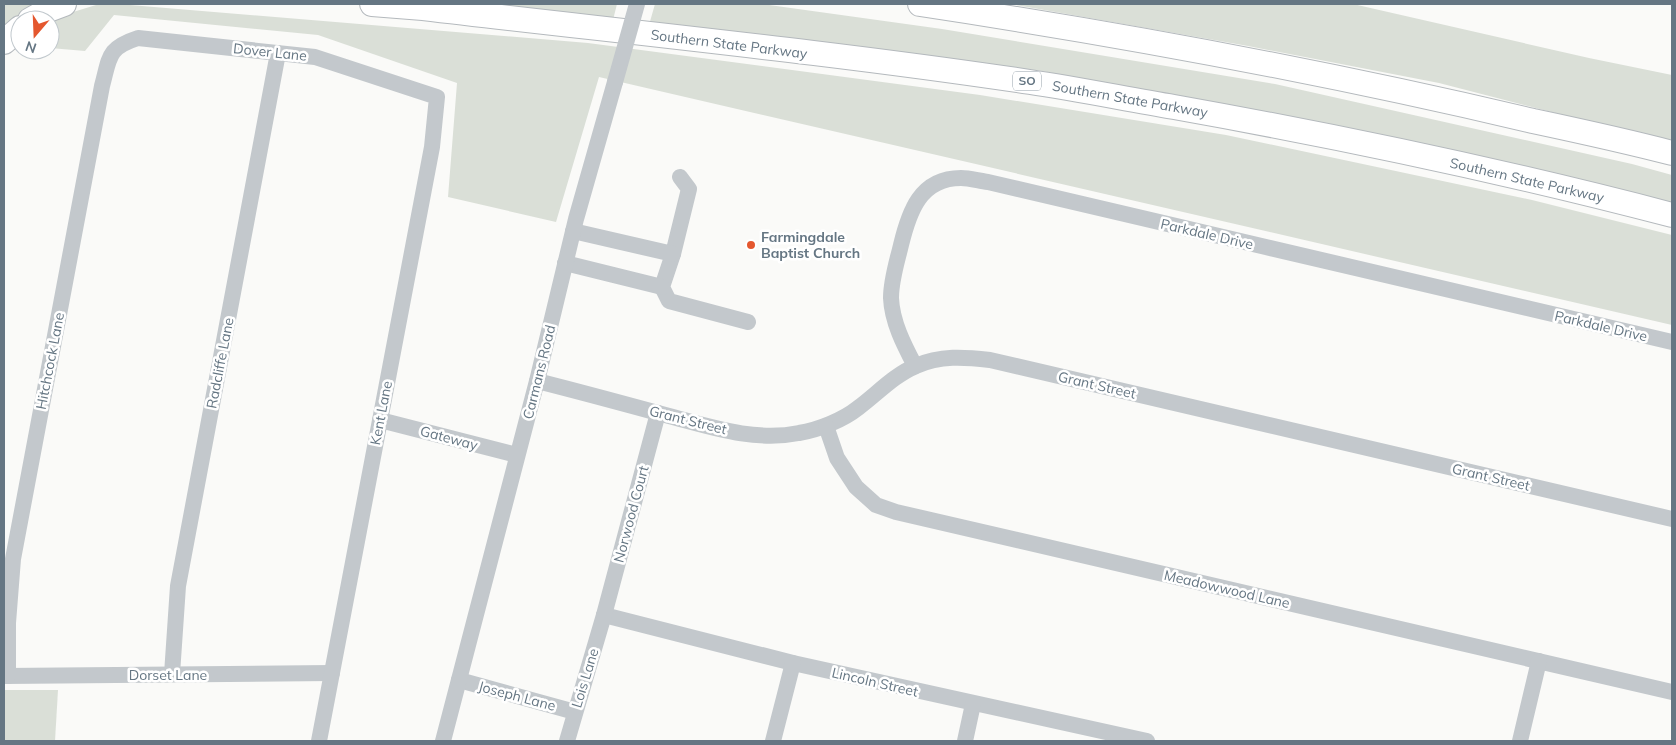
<svg xmlns="http://www.w3.org/2000/svg" width="1676" height="745" viewBox="0 0 1676 745" font-family="Mulish,sans-serif">
<rect width="100%" height="100%" fill="#fafaf8"/>
<g fill="#dadfd7">
<path d="M4 4H49L4 33Z"/>
<path d="M493 4H617L613 20Z"/>
<path d="M655 4H762L942 29 1275 84 1632 164 1672 175V207L1295 120 1042 71 649 25Z"/>
<path d="M1011 4H1353L1589 58 1672 75V143L1439 83 1248 46Z"/>
<path d="M96 5H130L588 43 980 95 1226 135 1532 200 1672 235V325L599 77 556 222 448 197 457 83 318 35 114 15 85 51 50 48V20H47Z"/>
<path d="M4 690H58L55 741H4Z"/>
</g>
<g fill="none" stroke-linecap="round" stroke-linejoin="round">
<defs>
<g id="highway">
<path d="M372 4 423 8C626 32 829 52 1030 82 1078 89 1126 99 1174 107 1342 137 1508 172 1672 215"/>
<path d="M920 4C1126 35 1330 73 1533 121 1580 131 1626 141 1672 153"/>
<path d="M30 20 48 10 64 4"/>
<path d="M4 42 20 28"/>
</g>
</defs>
<use href="#highway" stroke="#b4b9bd" stroke-width="26"/>
<g stroke="#c3c8cc" stroke-width="16">
<path d="M680 177 689 189 673 254 662 287 669 301 748 322"/>
<path d="M573 231 673 254"/>
<path d="M565 263 662 287"/>
<path d="M915 366C904 345 892 322 891 298 891 280 897 262 901 245 909 212 920 178 961 178 970 178 979 181 988 182L1672 342"/>
<path d="M537 381C581 392 625 404 669 416 711 427 755 442 799 433 818 430 843 420 858 408 877 394 894 375 916 366 940 355 965 357 990 360L1672 519"/>
<path d="M380 420 517 455"/>
<path d="M826 426 837 458 856 487 876 505 896 512 1672 692"/>
<path d="M604 615 793 663 1147 741"/>
<path d="M172 674 178 586 278 53"/>
<path d="M4 676 332 673"/>
<path d="M8 676V623L13 559 102 86C110 57 107 48 138 38L315 57 437 97 432 147C394 345 357 543 319 741"/>
<path d="M459 680 575 712"/>
<path d="M443 741 537 381 576 219 615 82"/>
<path d="M567 741 604 615 658 413"/>
<path d="M773 741 793 663"/>
<path d="M965 741 973 704"/>
<path d="M1520 741 1539 661"/>
</g>
<use href="#highway" stroke="#fff" stroke-width="24"/>
<path stroke="#c3c8cc" stroke-width="16" d="M615 82 637 4"/>
</g>
<circle fill="#e4572e" stroke="#fff" stroke-width="2" cx="751" cy="245" r="5"/>
<g text-anchor="middle" stroke-width="5" stroke-linejoin="round" paint-order="stroke">
<rect fill="#fff" stroke="#939fa8" stroke-width="1" x="1013" y="71.5" width="28" height="19" rx="4"/>
<g font-size="12" font-weight="bold" fill="#657683">
<text x="1027" y="85">SO</text>
</g>
<g font-size="14" fill="#657683" stroke="#fff">
<text transform="translate(729 44) rotate(7)" y="5">Southern State Parkway</text>
<text transform="translate(270 52) rotate(6)" y="5">Dover Lane</text>
<text transform="translate(1130 99) rotate(10)" y="5">Southern State Parkway</text>
<text transform="translate(1527 180) rotate(13)" y="5">Southern State Parkway</text>
<text transform="translate(1207 234) rotate(13)" y="5">Parkdale Drive</text>
<text transform="translate(1601 326) rotate(13)" y="5">Parkdale Drive</text>
<text transform="translate(50 361) rotate(-79)" y="5">Hitchcock Lane</text>
<text transform="translate(220 363) rotate(-79)" y="5">Radcliffe Lane</text>
<text transform="translate(539 372) rotate(-76)" y="5">Carmans Road</text>
<text transform="translate(1097 385) rotate(13)" y="5">Grant Street</text>
<text transform="translate(381 413) rotate(-79)" y="5">Kent Lane</text>
<text transform="translate(688 420) rotate(14)" y="5">Grant Street</text>
<text transform="translate(449 438) rotate(15)" y="5">Gateway</text>
<text transform="translate(1491 477) rotate(13)" y="5">Grant Street</text>
<text transform="translate(631 514) rotate(-75)" y="5">Norwood Court</text>
<text transform="translate(1227 589) rotate(13)" y="5">Meadowwood Lane</text>
<text x="168" y="680">Dorset Lane</text>
<text transform="translate(585 678) rotate(-73)" y="5">Lois Lane</text>
<text transform="translate(875 682) rotate(13)" y="5">Lincoln Street</text>
<text transform="translate(517 696) rotate(15)" y="5">Joseph Lane</text>
</g>
<g font-size="14" font-weight="bold" fill="#657683" stroke="#fff" text-anchor="start">
<text x="761" y="242">Farmingdale<tspan x="761" dy="16">Baptist Church</tspan></text>
</g>
</g>
<rect width="1676" height="745" fill="none" stroke="#657683" stroke-width="10"/>
<g transform="translate(35 35) rotate(199)"><circle r="24" fill="#ffffff" stroke="#c1c8cd"/>
<path d="M0-4L9 19L0 12L-9 19Z" fill="#e4572e"/>
<text y="-8" font-size="14" font-weight="bold" text-anchor="middle" fill="#657683">N</text>
</g>
</svg>
